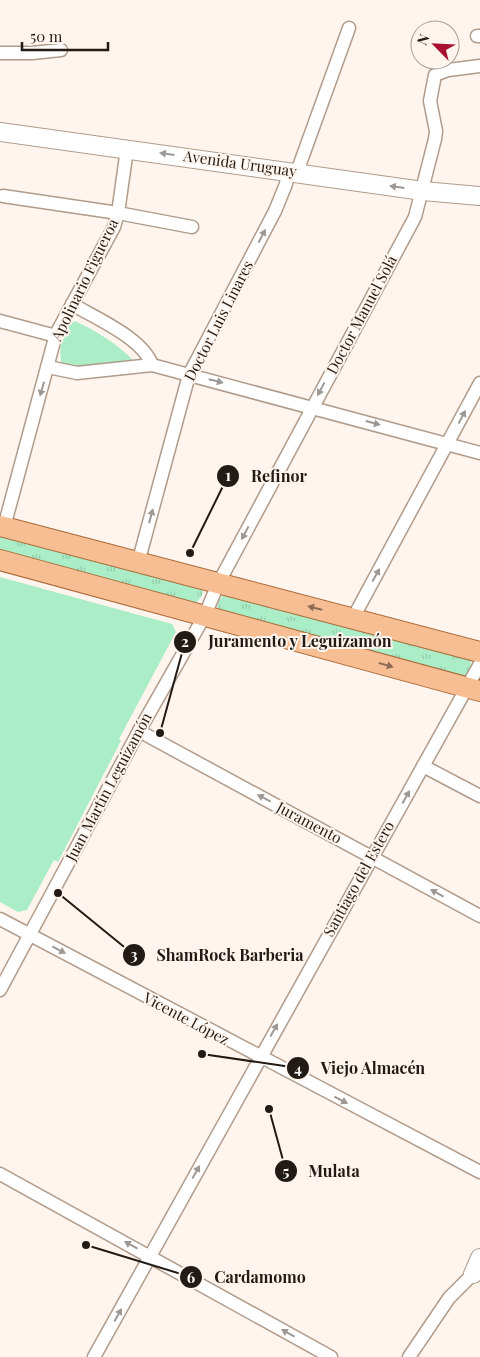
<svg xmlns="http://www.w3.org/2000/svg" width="480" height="1357" viewBox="0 0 480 1357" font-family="'Playfair Display',serif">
<defs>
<pattern id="grass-tufts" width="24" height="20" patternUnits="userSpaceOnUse" patternTransform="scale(1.25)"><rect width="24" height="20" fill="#aaedc6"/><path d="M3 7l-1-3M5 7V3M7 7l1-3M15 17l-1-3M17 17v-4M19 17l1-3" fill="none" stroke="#92cba9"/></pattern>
</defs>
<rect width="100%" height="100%" fill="#fff5ee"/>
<g fill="url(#grass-tufts)">
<path d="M0 532 196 584 203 590 202 596 196 603H187L0 554Z"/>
<path d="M225 594 470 658C473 667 469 674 460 678L218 612C216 604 219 599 225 594Z"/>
</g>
<g fill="#aaedc6">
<path d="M75 321C98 332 116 343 134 361L76 369 62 364C58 350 61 329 75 321Z"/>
<path d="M0 577 172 624 176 632 119 739 121 741 58 862 54 860 27 910 18 912 0 902Z"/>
</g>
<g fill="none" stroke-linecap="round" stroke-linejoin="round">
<defs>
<g id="street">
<path d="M477 36H480"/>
<path d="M0 53H32L61 50"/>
<path d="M297 172 349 28"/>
<path d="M3 196 118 213 192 227"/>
<path d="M72 304C95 318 143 338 152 365"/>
<path d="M0 321 56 336"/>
<path d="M48 367 77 373 152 365 480 453"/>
<path d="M4 527 56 334 114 227 118 213 127 149"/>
<path d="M138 563 189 375 275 211 286 184 288 171"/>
<path d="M353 618 480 383"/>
<path d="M139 731 480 916"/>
<path d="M423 766 480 796"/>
<path d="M0 919 480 1172"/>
<path d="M0 990 139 731 205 615 218 584 415 217 435 139 436 131 430 101 435 75 448 70 480 66"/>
<path d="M0 1174 331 1357"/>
<path d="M94 1357 480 664"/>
<path d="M409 1357 449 1298 473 1274"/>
</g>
<g id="secondary">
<path d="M0 132 423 191 480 196"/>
<path d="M473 1274 480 1258"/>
</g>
<g id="primary">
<path d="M0 526 480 652"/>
<path d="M0 560 480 691"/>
</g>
</defs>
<use href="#street" stroke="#b19b8a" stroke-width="15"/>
<use href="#secondary" stroke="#b19b8a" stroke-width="20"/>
<use href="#primary" stroke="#a96938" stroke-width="22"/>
<use href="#street" stroke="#fff" stroke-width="12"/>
<use href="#secondary" stroke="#fff" stroke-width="18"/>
<use href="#primary" stroke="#f7be94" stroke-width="20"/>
</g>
<defs><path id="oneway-solid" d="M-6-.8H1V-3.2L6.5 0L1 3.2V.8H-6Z" transform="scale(1.25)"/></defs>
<g fill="#9c9895">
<use href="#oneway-solid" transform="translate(167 154) rotate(-172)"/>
<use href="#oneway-solid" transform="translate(397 187) rotate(-172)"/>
<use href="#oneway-solid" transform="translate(262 236) rotate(-62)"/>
<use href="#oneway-solid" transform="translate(216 381) rotate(14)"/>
<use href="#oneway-solid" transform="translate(42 389) rotate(106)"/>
<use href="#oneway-solid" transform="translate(321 389) rotate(118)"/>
<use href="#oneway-solid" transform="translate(462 417) rotate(-62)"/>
<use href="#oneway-solid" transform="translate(373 423) rotate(15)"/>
<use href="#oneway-solid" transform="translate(151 516) rotate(-75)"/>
<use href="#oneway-solid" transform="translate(245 533) rotate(118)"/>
<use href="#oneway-solid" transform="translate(376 575) rotate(-61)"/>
<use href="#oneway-solid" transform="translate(406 797) rotate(-61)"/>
<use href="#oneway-solid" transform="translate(264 798) rotate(-152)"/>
<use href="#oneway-solid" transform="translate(437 893) rotate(-151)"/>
<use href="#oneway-solid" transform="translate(59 950) rotate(28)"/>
<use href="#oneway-solid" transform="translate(274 1030) rotate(-61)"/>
<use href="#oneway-solid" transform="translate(341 1100) rotate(27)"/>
<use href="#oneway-solid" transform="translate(196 1172) rotate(-61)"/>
<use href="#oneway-solid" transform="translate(131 1245) rotate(-151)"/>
<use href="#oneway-solid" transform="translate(118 1315) rotate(-61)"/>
<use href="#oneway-solid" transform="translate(288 1333) rotate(-151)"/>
</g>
<g fill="#8c6c54">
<use href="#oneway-solid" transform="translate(315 608) rotate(-166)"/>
<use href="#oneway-solid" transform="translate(386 665) rotate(16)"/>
</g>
<g text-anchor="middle" stroke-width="4" stroke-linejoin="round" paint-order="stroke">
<g font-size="15" fill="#221a14" stroke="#fff5ee">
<text transform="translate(240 164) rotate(8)" y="5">Avenida Uruguay</text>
<text transform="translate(85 280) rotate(-64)" y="5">Apolinario Figueroa</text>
<text transform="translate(362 315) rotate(-62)" y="5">Doctor Manuel Solá</text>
<text transform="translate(219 321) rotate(-63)" y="5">Doctor Luis Linares</text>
<text transform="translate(109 787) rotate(-62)" y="5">Juan Martín Leguizamón</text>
<text transform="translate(309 823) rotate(28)" y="5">Juramento</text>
<text transform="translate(359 879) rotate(-61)" y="5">Santiago del Estero</text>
<text transform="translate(186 1019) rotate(28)" y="5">Vicente López</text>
</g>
</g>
<path fill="none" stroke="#221a14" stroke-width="2" d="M190 553L228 476M160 733L185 642M58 893L134 955M202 1054L298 1068M269 1109L286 1171M86 1245L191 1277"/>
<g fill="#221a14" stroke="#fff5ee" stroke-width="2">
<circle cx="190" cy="553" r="5"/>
<circle cx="160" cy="733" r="5"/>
<circle cx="58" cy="893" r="5"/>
<circle cx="202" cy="1054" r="5"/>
<circle cx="269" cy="1109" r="5"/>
<circle cx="86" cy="1245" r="5"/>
<circle cx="228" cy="476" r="12"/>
<circle cx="185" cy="642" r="12"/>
<circle cx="134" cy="955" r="12"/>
<circle cx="298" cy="1068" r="12"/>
<circle cx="286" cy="1171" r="12"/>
<circle cx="191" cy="1277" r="12"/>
</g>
<g font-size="15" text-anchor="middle" font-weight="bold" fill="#fff">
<text x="228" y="481">1</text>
<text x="185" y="647">2</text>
<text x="134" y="960">3</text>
<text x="298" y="1074">4</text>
<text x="286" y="1177">5</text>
<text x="191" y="1283">6</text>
</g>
<g font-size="16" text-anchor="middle" font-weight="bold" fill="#221a14" stroke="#fff5ee" stroke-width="4" stroke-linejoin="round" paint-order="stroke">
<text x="279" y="482">Refinor</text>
<text x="300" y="647">Juramento y Leguizamón</text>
<text x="230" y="961">ShamRock Barberia</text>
<text x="373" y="1074">Viejo Almacén</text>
<text x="334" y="1177">Mulata</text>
<text x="260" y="1283">Cardamomo</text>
</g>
<g transform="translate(435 45) rotate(294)"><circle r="24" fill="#fff5ee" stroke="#a79d97"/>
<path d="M0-4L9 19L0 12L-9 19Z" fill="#a81030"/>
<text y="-8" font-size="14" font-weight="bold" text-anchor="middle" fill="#221a14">N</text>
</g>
<path d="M22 42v8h86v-8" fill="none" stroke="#221a14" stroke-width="2.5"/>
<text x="30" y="42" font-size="15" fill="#221a14" stroke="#fff5ee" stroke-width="4" paint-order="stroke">50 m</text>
</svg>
